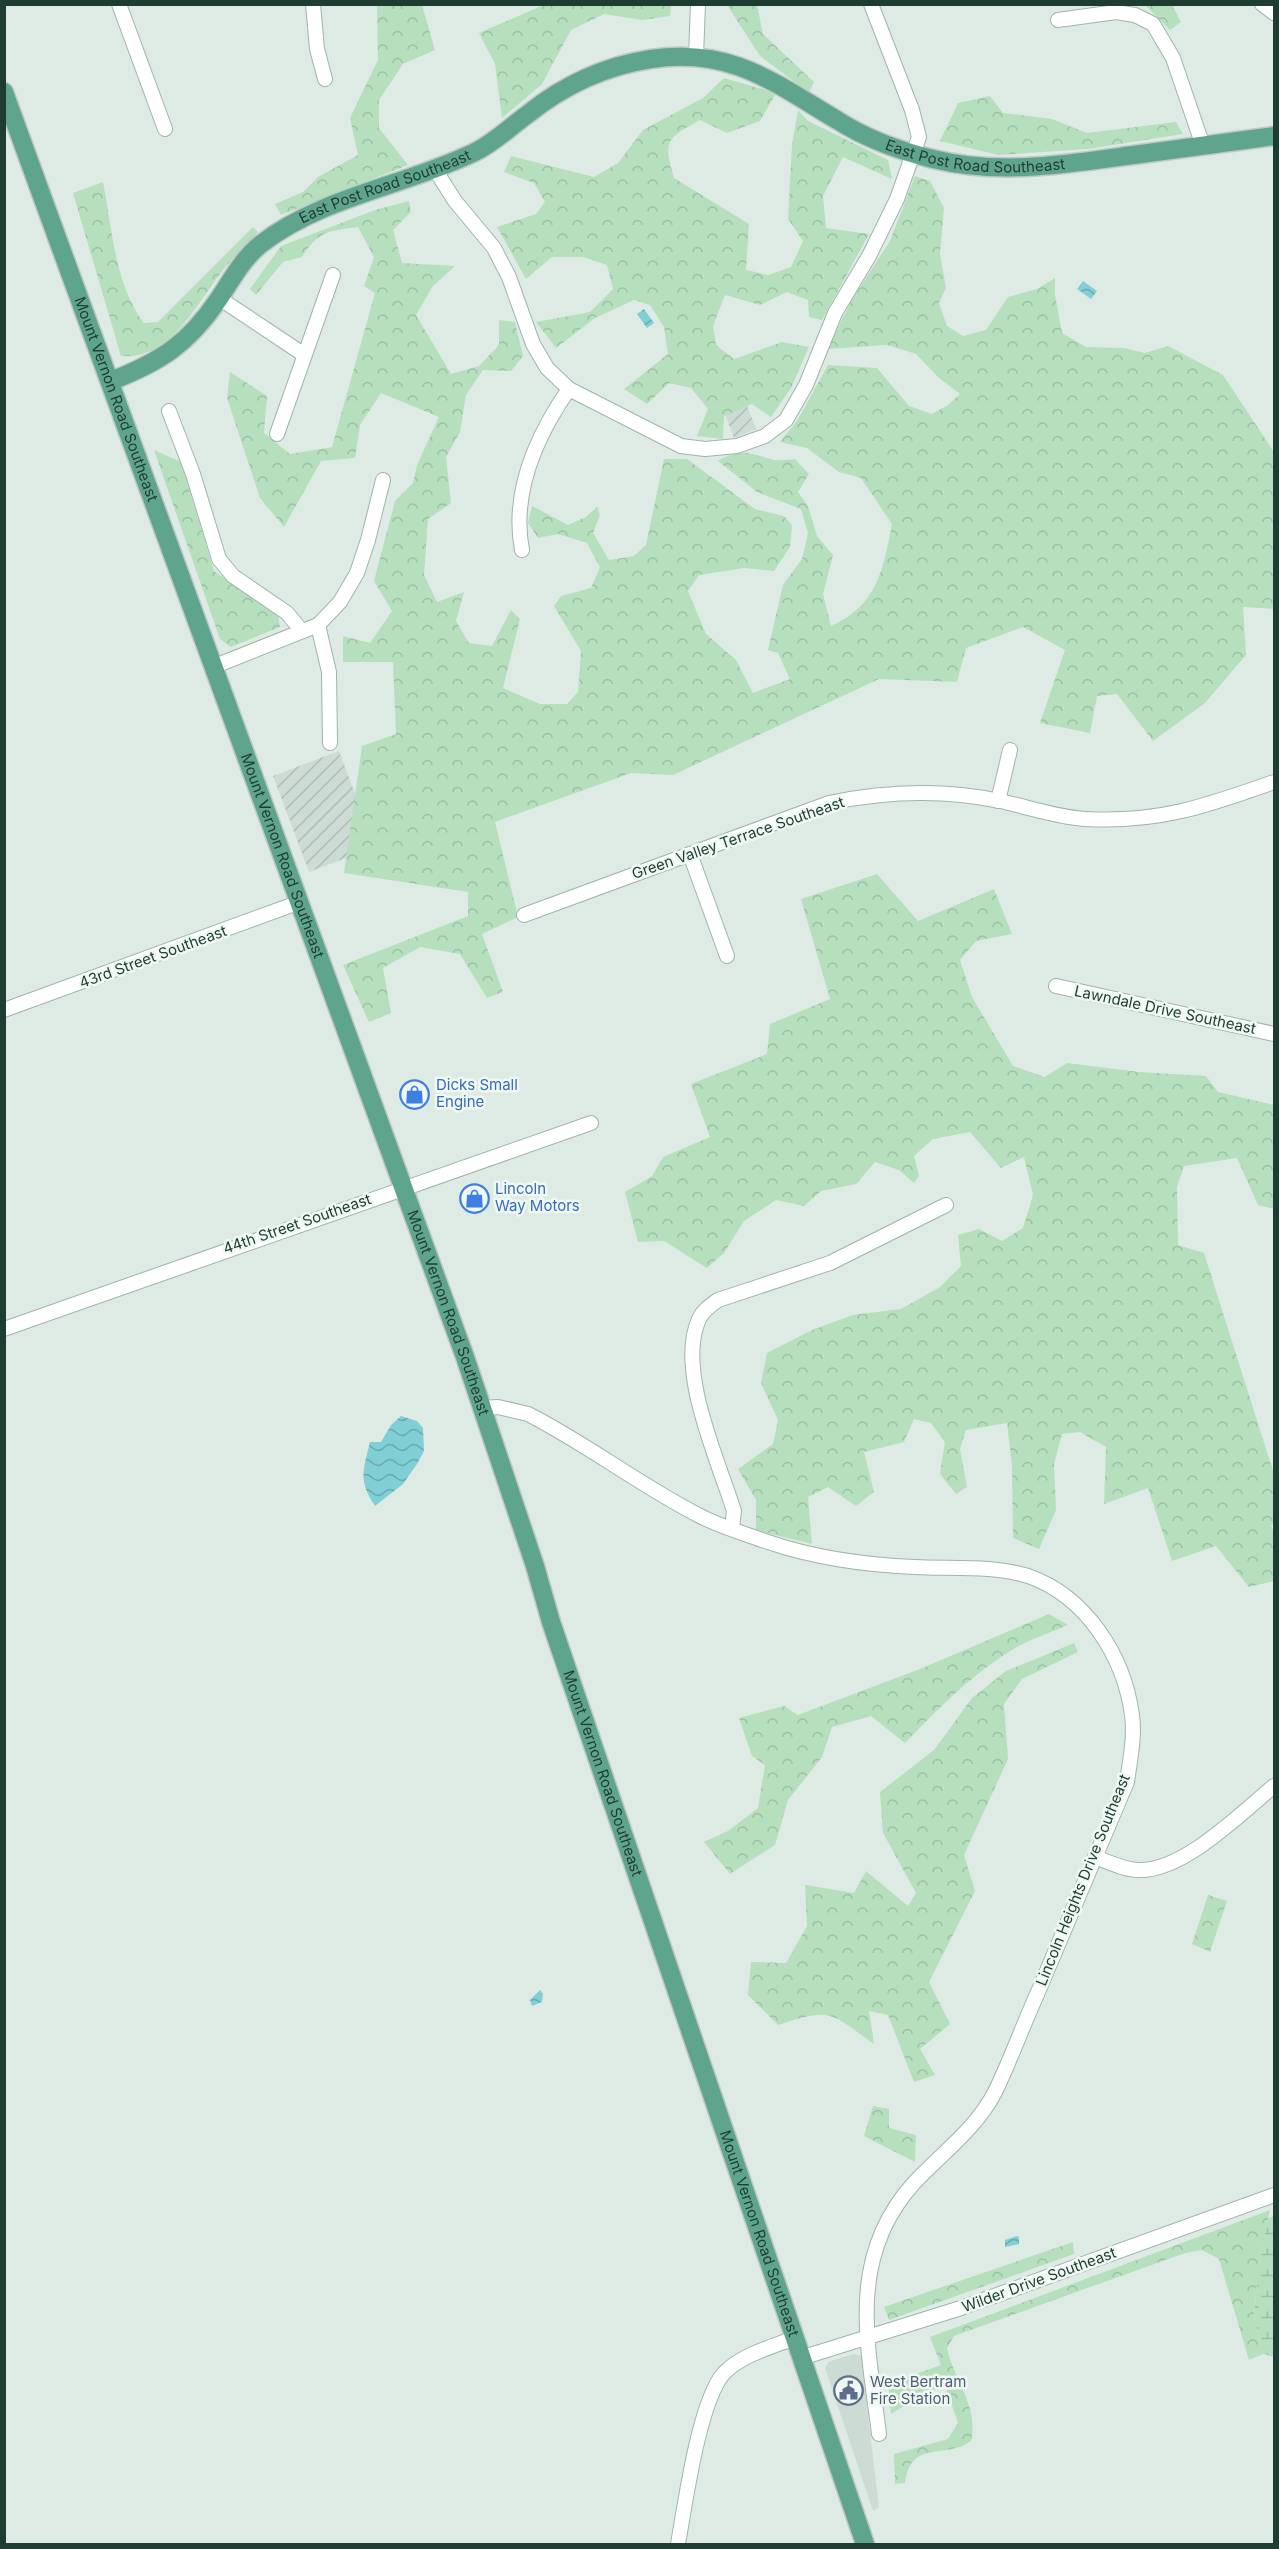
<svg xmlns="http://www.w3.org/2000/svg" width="1279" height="2549" viewBox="0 0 1279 2549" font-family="Inter,sans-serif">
<defs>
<pattern id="industrial-furrows" width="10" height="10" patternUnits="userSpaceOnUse" patternTransform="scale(1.5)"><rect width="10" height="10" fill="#ccdbd3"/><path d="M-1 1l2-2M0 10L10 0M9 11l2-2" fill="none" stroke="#afbdb6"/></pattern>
<pattern id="forest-crowns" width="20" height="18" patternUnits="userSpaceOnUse" patternTransform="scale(1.5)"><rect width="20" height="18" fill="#b5dfbd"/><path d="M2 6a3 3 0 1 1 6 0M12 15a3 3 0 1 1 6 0" fill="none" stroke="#9bc0a3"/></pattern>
<pattern id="wetland-marsh" width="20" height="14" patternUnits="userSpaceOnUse" patternTransform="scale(1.5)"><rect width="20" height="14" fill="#b5dfbd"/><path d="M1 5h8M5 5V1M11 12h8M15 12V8" fill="none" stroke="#9bc0a3"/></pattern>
<pattern id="water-waves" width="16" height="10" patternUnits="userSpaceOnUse" patternTransform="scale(1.5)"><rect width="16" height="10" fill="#81cfd6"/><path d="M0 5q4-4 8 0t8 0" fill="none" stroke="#69a9ae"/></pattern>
</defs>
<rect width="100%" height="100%" fill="#deebe5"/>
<path fill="#ccdbd3" d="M853 2354 861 2356 879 2507 873 2511 825 2368 828 2362Z"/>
<g fill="url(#industrial-furrows)">
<path d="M746 403 756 429 734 438 724 412Z"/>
<path d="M339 751 375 847 309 872 273 776Z"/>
</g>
<g fill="url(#forest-crowns)">
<path d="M546 4H671V5L670 16 642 20 604 14 571 30 542 84 502 118 495 64 479 33Z"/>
<path d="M377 5H422L435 50 403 64 379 100V128L408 165 281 215 275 204 303 192 318 177 358 155 350 118 378 60Z"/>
<path d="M727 5H757L763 34 814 82 809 93 760 56Z"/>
<path d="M1145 5H1172L1181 22 1170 30Z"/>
<path d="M724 78 776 93 760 121 727 133 700 120C666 139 663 140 674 178L749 224 746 270 768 275 791 267 803 241 788 219 792 145 798 110 808 121 888 160 892 179 843 157 823 196 826 228 869 234 822 320 809 317 808 300 787 292 760 305 725 295 713 326 716 345 734 359 782 342 809 347 791 388 771 417 752 404 724 416 723 439 697 436 708 409 691 388 669 383 647 404 624 389 668 354 664 327 650 305 634 300 595 318 556 348 536 322 590 312 613 289 607 265 583 257H552L526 279 497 227 536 214 545 202 534 183 504 172 511 156 594 177 618 163 643 130 703 98Z"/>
<path d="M990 96 1003 113 1052 119 1087 133 1176 122 1183 134 1088 149 998 155 940 141 958 103Z"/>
<path d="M915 176 930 181 944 208 940 254 946 288 939 303 947 326 963 336 986 330 1008 297 1037 289 1055 278V295L1062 333 1086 347 1124 348 1145 353 1168 346 1223 375 1274 452V609L1243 607 1246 655 1205 703 1153 741 1117 694 1097 696 1090 733 1040 723 1065 650 1023 627 966 648 957 682 879 679 673 775 631 773 495 822 518 917 482 934 503 992 487 998 460 954 420 947 383 968 391 1013 369 1022 343 965 468 916V892L344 873 362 746 396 734 393 662H343V636L370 643 392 611 374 581 395 501 413 483 417 465 439 417 381 393 360 425 355 458 321 461 284 527 260 498 227 398 230 372 267 396 264 433 290 454 332 447 375 293 364 286 374 257 358 227C329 231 318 231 302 257L283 262 256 295 250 289 281 246 375 210 409 201 411 212 393 230 402 263 455 266 433 286 416 315 451 374 479 366 499 345V320L515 322 523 356 511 371 483 370 466 395 460 432 446 457 451 503 428 519 424 575 437 602 464 592 456 621 469 643 492 646 511 610 520 619 503 688 540 704H567L578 692 581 651 554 606 561 596 591 588 600 567 587 543 558 534 538 538 528 523 532 506 568 525 586 517 597 507 600 515 593 533 609 560 634 556 646 545 664 459H687L755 509 784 516 792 525 790 547 774 571 744 568 699 575 688 591 706 634 736 660 753 693 790 679 778 653 768 650 783 585 802 559 808 533 801 509 757 492 718 461C739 448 750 453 770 459 778 461 787 460 795 459L809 474 798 492 808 506 817 536 833 555 823 594 831 626C877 606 883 570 892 524L861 478 839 472 807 448 780 442 797 421 828 365 877 368 909 406 932 414 948 405 960 394 939 378 916 354 887 345 827 349 853 298 890 241Z"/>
<path d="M103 182C112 227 115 286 144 323L158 322 253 227 258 232C245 246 231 259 220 274 196 306 168 361 121 356L73 193Z"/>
<path d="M154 450 181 462 214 571 278 616 280 627 231 647 220 639Z"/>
<path d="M877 874 918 921 994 889 1012 934 976 941 960 960 972 997 1013 1066 1045 1077 1067 1063 1139 1072 1206 1076 1218 1092 1274 1105V1209L1258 1205 1237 1158 1184 1166 1177 1187 1178 1245 1204 1253 1274 1474V1524L1271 1525 1274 1533V1581L1249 1587 1216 1546 1172 1561 1148 1488 1104 1504 1106 1447 1080 1432 1062 1434 1054 1464 1056 1510 1039 1549 1013 1538 1012 1466 1007 1423 966 1430 960 1449 967 1487 956 1494 940 1474 945 1442 931 1423 914 1419 904 1442 864 1452 874 1492 856 1506 828 1487 808 1497 812 1544 756 1530V1500L738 1469 773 1444 778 1420 761 1383 767 1353 812 1330 853 1315 901 1309 940 1287 961 1266 958 1235 979 1229 1002 1241 1023 1228 1033 1195 1024 1157 1001 1168 970 1132 933 1139 914 1156 919 1176 914 1183 899 1170 875 1162 856 1184 821 1191 804 1206 776 1200 744 1221 724 1253 707 1268 664 1241 638 1242 625 1192 652 1176 663 1157 710 1137 691 1084 767 1054 770 1024 830 999 801 899Z"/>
<path d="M1049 1614 1068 1625C1052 1632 1033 1638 1017 1647 974 1672 939 1708 905 1743L871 1716 832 1727 822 1757 788 1800 775 1845 730 1874 704 1842 728 1831 758 1808 765 1765 752 1756 739 1718 784 1706 798 1715 920 1669Z"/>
<path d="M1074 1643 1078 1652 1022 1679 1004 1704 1008 1759 964 1855 975 1891 929 1982 950 2024 920 2049 935 2075 914 2082 888 2015 869 2011 874 2044C829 2012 832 2007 778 2025L748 1995 751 1962 786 1963 807 1926 805 1885 854 1893 866 1871 908 1906 916 1893 883 1833 880 1792 934 1750 972 1698 1006 1671Z"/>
<path d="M1208 1895 1227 1901 1210 1952 1192 1944Z"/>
<path d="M873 2106 889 2109V2128L916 2135 915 2162 864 2136Z"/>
<path d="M1270 2210 1258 2270 1254 2317 1263 2354 1249 2360 1219 2259 1202 2250 1185 2253 954 2336 947 2348C954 2381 979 2406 971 2441 943 2460 911 2439 905 2483L895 2484 894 2454 948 2439 958 2423 946 2388 930 2390 891 2414 888 2384 941 2365 930 2337Z"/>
<path d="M1073 2242 1074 2254 889 2320 884 2307Z"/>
</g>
<path fill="url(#wetland-marsh)" d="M1274 2215V2357L1263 2354 1254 2317 1258 2270 1268 2219Z"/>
<g fill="url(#water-waves)">
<path d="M1083 281 1097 291 1091 299 1077 289Z"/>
<path d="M644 309 654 323 647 328 637 314Z"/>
<path d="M401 1416 417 1421 423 1428 424 1451 417 1464 403 1484 375 1506C358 1480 363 1471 370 1442H381L391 1425Z"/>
<path d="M540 1990 543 1994 542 2002 532 2006 530 2000Z"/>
<path d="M1017 2236 1019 2237V2244L1005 2247V2240Z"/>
</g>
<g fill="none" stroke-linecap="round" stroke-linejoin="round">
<defs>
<g id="minor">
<path d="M119 4 165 129"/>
<path d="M313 4 317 49 325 79"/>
<path d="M1262 4 1274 13"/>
<path d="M1058 20 1116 12 1135 15 1153 24 1173 58 1203 146"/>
<path d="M696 56 698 4"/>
<path d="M434 168 455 201 494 248 509 277 533 344 547 368 569 389 681 446 705 449 737 446 765 436 786 420 806 385 835 313 869 256 897 199 919 137 912 110 871 4"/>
<path d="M219 298 303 354"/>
<path d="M169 411 193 474 219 559 233 576 287 613 302 631"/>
<path d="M277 434 333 275"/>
<path d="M522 550C511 492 537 435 569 389"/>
<path d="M318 625 329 672 330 743"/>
<path d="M215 666 318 625 340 602 357 573 368 540 383 480"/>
<path d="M998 801 1010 750"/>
<path d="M690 854 727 956"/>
<path d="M524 915 829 803C886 791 943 789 1000 801 1028 807 1056 817 1085 819 1159 823 1206 806 1274 782"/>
<path d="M1056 986 1274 1034"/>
<path d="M4 1010 300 902"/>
<path d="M4 1329 591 1123"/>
<path d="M483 1408 498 1407 528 1414C587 1444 641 1486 700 1516 721 1527 746 1534 768 1542 815 1558 866 1565 915 1567 951 1569 993 1565 1028 1576 1086 1596 1124 1656 1132 1715 1135 1737 1130 1760 1127 1782 1097 1852 1067 1922 1038 1992 1023 2025 1011 2059 995 2092 976 2129 941 2154 914 2183 846 2258 868 2344 879 2434"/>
<path d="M732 1528 734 1511C718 1460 676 1369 699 1319 703 1310 711 1305 718 1300L830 1263 946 1205"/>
<path d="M1095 1857C1109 1862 1124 1870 1139 1870 1184 1871 1241 1813 1274 1786"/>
<path d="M801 2358 961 2308 1274 2195"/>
<path d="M678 2544C685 2505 699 2401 724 2373 741 2355 772 2347 794 2338"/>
</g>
<g id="major">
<path id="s1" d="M4 92 465 1357 535 1566 551 1622 865 2544"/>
<path id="s2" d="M111 381C160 362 188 344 218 300 231 281 242 259 261 244 323 196 405 186 475 152 495 142 510 127 528 114 564 85 605 66 651 59 730 47 773 82 837 120 865 138 900 151 933 159 997 175 1062 165 1126 156 1176 149 1225 143 1274 136"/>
</g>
</defs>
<use href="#minor" stroke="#a1b3ac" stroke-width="16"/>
<use href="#major" stroke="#c0c8c6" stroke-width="21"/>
<use href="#minor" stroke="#fff" stroke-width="14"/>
<use href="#major" stroke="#5fa58e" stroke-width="18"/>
</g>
<defs>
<symbol id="shop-ring" viewBox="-11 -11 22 22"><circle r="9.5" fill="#eff8f3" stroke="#3f7fe0" stroke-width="1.5"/><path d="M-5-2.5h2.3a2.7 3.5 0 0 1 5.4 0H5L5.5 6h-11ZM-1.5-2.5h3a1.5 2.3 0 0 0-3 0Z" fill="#3f7fe0"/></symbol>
<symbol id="civic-ring" viewBox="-11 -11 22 22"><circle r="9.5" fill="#eff8f3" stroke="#5c6f8a" stroke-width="1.5"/><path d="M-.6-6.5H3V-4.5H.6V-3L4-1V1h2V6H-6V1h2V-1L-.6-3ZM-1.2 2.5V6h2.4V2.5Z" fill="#5c6f8a"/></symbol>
</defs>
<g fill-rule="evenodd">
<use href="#shop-ring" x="398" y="1078" width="33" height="33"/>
<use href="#shop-ring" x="458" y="1182" width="33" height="33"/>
<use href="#civic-ring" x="832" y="2374" width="33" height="33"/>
</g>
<g text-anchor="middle" stroke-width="5" stroke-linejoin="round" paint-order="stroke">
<g font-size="15" fill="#1e3c32" stroke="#eff8f3">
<text dy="5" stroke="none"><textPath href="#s2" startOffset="990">East Post Road Southeast</textPath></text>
<text dy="5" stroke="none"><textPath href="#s2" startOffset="345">East Post Road Southeast</textPath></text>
<text dy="5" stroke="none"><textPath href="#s1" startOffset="327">Mount Vernon Road Southeast</textPath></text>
<text transform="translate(738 838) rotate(-19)" y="5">Green Valley Terrace Southeast</text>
<text dy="5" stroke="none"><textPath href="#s1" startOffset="813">Mount Vernon Road Southeast</textPath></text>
<text transform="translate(153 957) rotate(-20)" y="5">43rd Street Southeast</text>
<text transform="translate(1165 1010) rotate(12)" y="5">Lawndale Drive Southeast</text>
<text transform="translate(297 1224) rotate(-19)" y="5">44th Street Southeast</text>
<text dy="5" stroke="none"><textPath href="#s1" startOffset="1299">Mount Vernon Road Southeast</textPath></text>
<text dy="5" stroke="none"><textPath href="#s1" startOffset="1785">Mount Vernon Road Southeast</textPath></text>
<text transform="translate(1083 1880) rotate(-68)" y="5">Lincoln Heights Drive Southeast</text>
<text dy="5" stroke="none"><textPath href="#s1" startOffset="2271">Mount Vernon Road Southeast</textPath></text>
<text transform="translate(1039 2280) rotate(-20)" y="5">Wilder Drive Southeast</text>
</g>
<g font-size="15" fill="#366cbe" stroke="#eff8f3" text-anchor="start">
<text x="436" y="1090">Dicks Small<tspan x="436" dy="17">Engine</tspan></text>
<text x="495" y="1194">Lincoln<tspan x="495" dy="17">Way Motors</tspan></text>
</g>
<g font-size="15" fill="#4e5e75" stroke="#eff8f3" text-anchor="start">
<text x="870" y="2387">West Bertram<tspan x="870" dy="17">Fire Station</tspan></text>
</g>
</g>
<rect width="1279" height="2549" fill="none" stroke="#1e3c32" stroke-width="12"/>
</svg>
